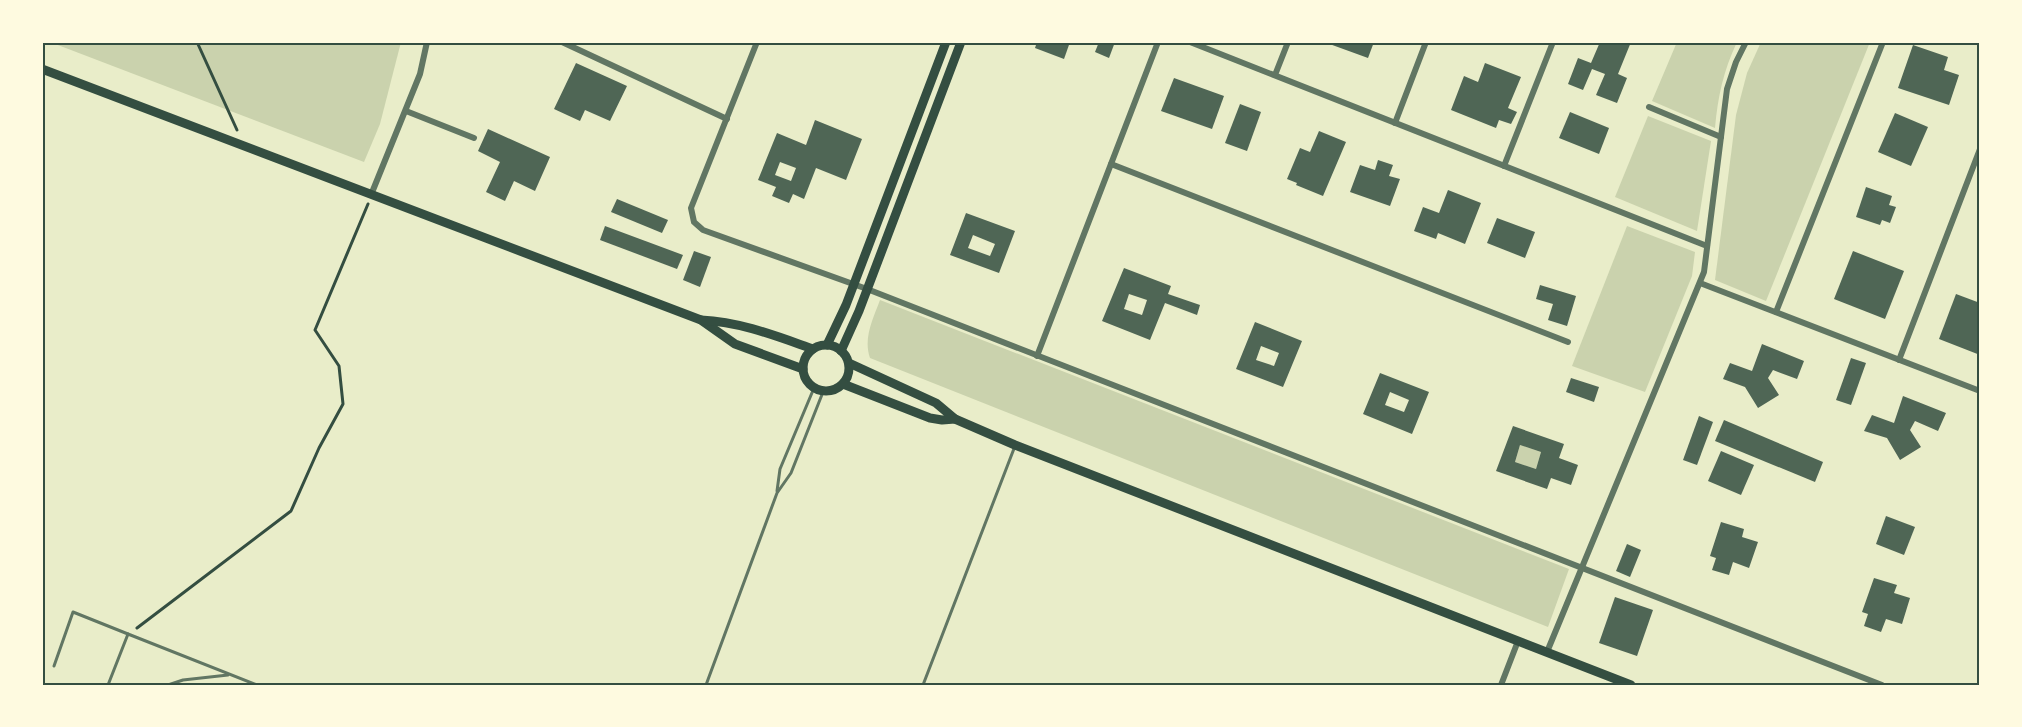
<svg xmlns="http://www.w3.org/2000/svg" width="2022" height="727" viewBox="0 0 2022 727" font-family="'Fira Sans Condensed',sans-serif">
<rect width="100%" height="100%" fill="#e9edc9"/>
<g fill="#cad2ad">
<path d="M50 42H401L380 124 364 162Z"/>
<path d="M1677 42H1737C1723 72 1718 96 1715 128L1652 101Z"/>
<path d="M1761 42H1870L1766 301 1715 280 1736 115 1747 73Z"/>
<path d="M1648 116 1711 141 1697 231 1615 197Z"/>
<path d="M1627 226 1695 252 1692 276 1645 392 1572 366Z"/>
<path d="M880 300 1569 569 1548 627 870 358C863 338 873 319 880 300Z"/>
<path d="M1520 445 1541 452 1536 469 1515 462Z"/>
</g>
<g fill="#4f6655" fill-rule="evenodd">
<path d="M1037 42H1070L1064 59 1035 48Z"/>
<path d="M1099 42H1115L1109 58 1095 52Z"/>
<path d="M1324 42H1374L1368 58Z"/>
<path d="M1600 42H1631L1618 74 1627 78 1617 103 1596 95 1605 74 1592 69 1583 90 1568 84 1578 58 1591 63Z"/>
<path d="M1913 45 1948 57 1944 70 1959 75 1949 105 1898 88Z"/>
<path d="M576 63 627 86 610 121 585 110 580 121 554 109Z"/>
<path d="M1485 63 1521 77 1508 108 1517 112 1511 124 1499 120 1496 128 1451 110 1464 76 1478 82Z"/>
<path d="M1174 78 1224 96 1212 129 1161 111Z"/>
<path d="M1240 104 1261 112 1247 151 1225 143Z"/>
<path d="M1570 112 1609 128 1599 154 1559 138Z"/>
<path d="M1895 113 1928 127 1911 166 1878 152Z"/>
<path d="M815 120 862 139 846 180 816 168 804 199 793 194 789 203 772 196 776 187 758 180 777 133 806 145ZM780 162 796 168 791 181 775 175Z"/>
<path d="M488 129 550 157 535 191 514 181 505 201 486 192 500 162 478 151Z"/>
<path d="M1319 131 1346 142 1323 196 1296 185 1297 183 1287 179 1300 148 1310 152Z"/>
<path d="M1378 160 1393 165 1389 176 1400 179 1390 206 1350 192 1360 165 1375 170Z"/>
<path d="M1866 187 1892 196 1889 205 1896 207 1890 223 1882 220 1880 225 1856 217Z"/>
<path d="M1448 190 1481 203 1465 244 1438 233 1436 239 1414 231 1423 207 1439 213Z"/>
<path d="M617 199 668 220 662 233 611 212Z"/>
<path d="M966 213 1015 231 999 273 950 255ZM973 235 995 244 990 256 968 248Z"/>
<path d="M1497 218 1535 232 1525 258 1487 243Z"/>
<path d="M605 226 683 255 677 269 600 240Z"/>
<path d="M694 251 711 257 700 287 683 280Z"/>
<path d="M1853 251 1904 271 1885 319 1834 299Z"/>
<path d="M1124 268 1171 286 1168 294 1200 305 1197 315 1165 303 1150 340 1102 321ZM1129 294 1147 300 1142 315 1124 309Z"/>
<path d="M1540 285 1576 296 1567 326 1548 320 1553 304 1536 299Z"/>
<path d="M1956 294 1980 303V355L1939 339Z"/>
<path d="M1255 322 1302 341 1283 387 1236 369ZM1261 346 1279 353 1274 366 1256 360Z"/>
<path d="M1762 344 1804 361 1797 379 1773 370 1768 378 1779 395 1758 408 1745 387 1723 379 1730 363 1752 371Z"/>
<path d="M1851 358 1866 363 1851 405 1836 400Z"/>
<path d="M1380 373 1429 392 1412 434 1363 414ZM1390 392 1409 400 1404 412 1385 405Z"/>
<path d="M1571 378 1599 387 1594 402 1566 392Z"/>
<path d="M1903 396 1946 413 1938 431 1915 421 1910 430 1921 447 1900 460 1887 438 1864 431 1872 415 1894 423Z"/>
<path d="M1699 416 1713 422 1697 465 1683 460Z"/>
<path d="M1724 420 1823 462 1815 482 1715 441Z"/>
<path d="M1513 426 1564 444 1559 458 1578 465 1571 485 1551 478 1547 489 1496 471ZM1520 445 1541 452 1536 469 1515 462Z"/>
<path d="M1721 451 1754 465 1741 495 1708 481Z"/>
<path d="M1886 516 1915 527 1904 555 1876 544Z"/>
<path d="M1721 522 1744 529 1742 537 1758 542 1749 568 1733 562 1729 575 1712 570 1716 558 1710 556Z"/>
<path d="M1627 544 1641 550 1630 577 1616 571Z"/>
<path d="M1874 578 1897 585 1894 593 1910 598 1902 624 1886 619 1881 632 1864 626 1868 614 1862 612Z"/>
<path d="M1615 597 1653 610 1637 656 1599 643Z"/>
</g>
<g fill="none" stroke-linecap="round" stroke-linejoin="round">
<g stroke="#344e41" stroke-width="3">
<path d="M197 42 237 130"/>
<path d="M137 628 291 511 319 448 343 404 339 366 315 330 368 204"/>
</g>
<g stroke="#617663" stroke-width="3">
<path d="M777 491 780 469 814 388"/>
<path d="M54 666 73 612 128 634"/>
<path d="M108 685 128 634 257 685"/>
<path d="M168 685 183 680 228 675"/>
<path d="M706 685 777 493 791 473 823 392"/>
<path d="M923 685 1015 446"/>
</g>
<g stroke="#617663" stroke-width="6">
<path d="M562 42 727 119"/>
<path d="M757 42 691 208 694 222 703 230 867 289 1882 685"/>
<path d="M1190 42 1707 246"/>
<path d="M1275 75 1288 42"/>
<path d="M1649 107 1721 137"/>
<path d="M406 111 474 138"/>
<path d="M1395 123 1426 42"/>
<path d="M1111 164 1568 342"/>
<path d="M1504 166 1553 42"/>
<path d="M371 195 420 74 427 42"/>
<path d="M1700 283 1980 391"/>
<path d="M1776 312 1883 42"/>
<path d="M1037 356 1158 42"/>
<path d="M1899 360 1980 149"/>
<path d="M1547 652 1704 272 1727 89 1736 62 1746 42"/>
<path d="M1501 685 1518 641"/>
</g>
<g stroke="#344e41" stroke-width="9">
<path d="M42 69 701 320 735 344 803 369"/>
<path d="M701 320C741 322 776 336 813 349"/>
<path d="M827 345 846 305 946 42"/>
<circle cx="826" cy="368" r="23"/>
<path d="M841 351 859 311 961 42"/>
<path d="M849 363 936 403 955 419 1015 445 1631 685"/>
<path d="M843 384 930 418 942 420 955 419"/>
</g>
</g>
<rect width="2022" height="727" fill="none" stroke="#fefae0" stroke-width="87"/>
<rect x="44" y="44" width="1934" height="640" fill="none" stroke="#344e41" stroke-width="2"/>
</svg>
